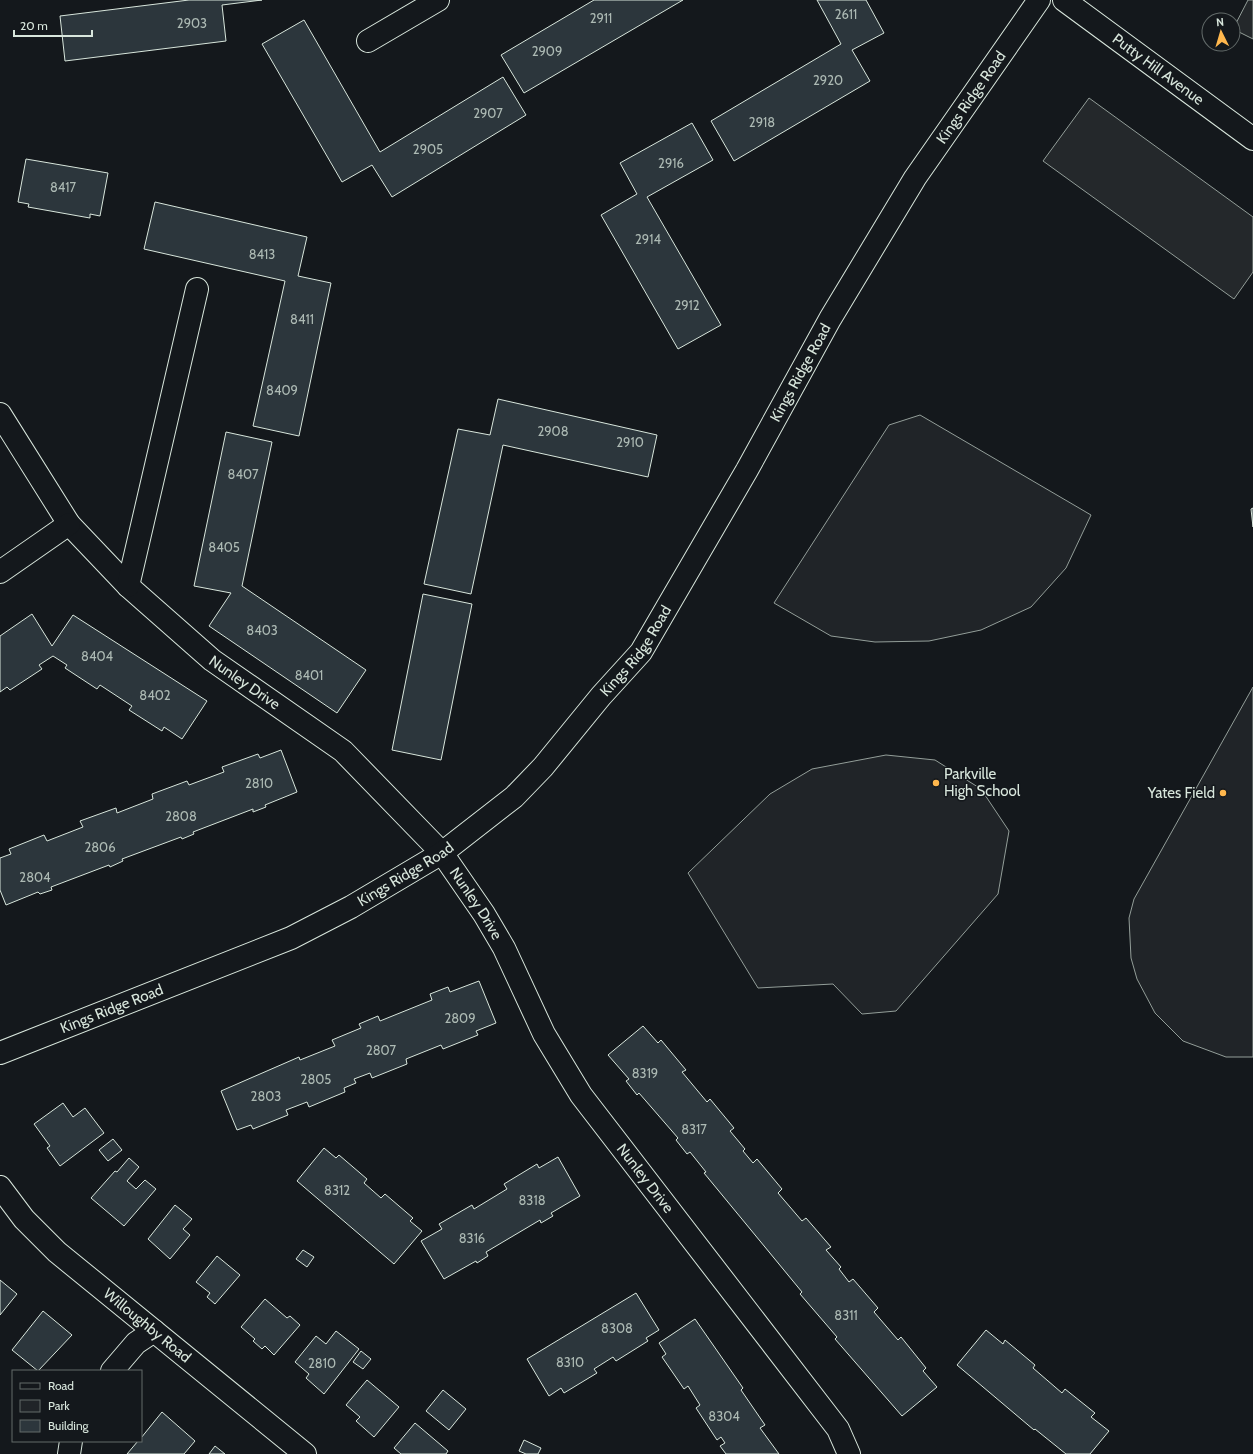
<svg xmlns="http://www.w3.org/2000/svg" width="1253" height="1454" viewBox="0 0 1253 1454" font-family="Cabin,sans-serif">
<rect width="100%" height="100%" fill="#14181c"/>
<g fill="#202428" stroke="#939e99">
<path d="M920 415 1091 515 1066 568 1031 607 981 630 929 641 875 642 831 636 774 603 889 425Z"/>
<path d="M1253 687V1057H1226L1183 1041 1155 1013 1137 979 1131 958 1129 918 1134 899Z"/>
<path d="M886 755 935 760 981 789 1009 831 998 894 896 1011 862 1014 833 984 758 988 688 873 770 794 812 769Z"/>
</g>
<g fill="#24282b" stroke="#939e99">
<path d="M1248 0H1253V39L1233 29Z"/>
<path d="M1089 98 1253 217V272L1234 299 1043 161Z"/>
</g>
<g fill="#2c363c" stroke="#d8e6dc">
<path d="M189 0H262L222 5 226 41 65 61 60 16Z"/>
<path d="M594 0H683L524 93 501 55Z"/>
<path d="M817 0H866L884 33 852 50 870 81 734 161 711 121 841 44Z"/>
<path d="M304 20 380 152 503 77 526 115 392 197 372 165 342 182 262 44Z"/>
<path d="M692 123 713 160 647 197 721 325 678 349 601 215 637 194 620 163Z"/>
<path d="M26 159 108 173 100 216 90 214V218L28 207 29 204 18 202Z"/>
<path d="M155 202 307 237 298 276 331 283 299 436 253 426 285 281 144 249Z"/>
<path d="M498 399 657 435 648 477 503 445 471 594 424 584 458 429 490 435Z"/>
<path d="M226 432 272 442 242 586 366 670 337 713 209 626 231 593 194 586Z"/>
<path d="M1253 508V527L1251 509Z"/>
<path d="M423 594 472 604 441 760 392 750Z"/>
<path d="M32 614 52 646 73 615 207 701 182 739 164 727 162 731 129 710 132 706 100 685 97 689 65 668 67 665 53 656 39 665 42 669 10 690 7 687 0 692V636Z"/>
<path d="M281 750 297 792 265 805 266 807 253 812V809L193 832 194 834 182 839 181 837 122 859 123 861 110 867 109 865 51 887 52 890 40 894 38 892 6 905 0 890V858L11 854 9 849 44 835 47 841 83 827 80 821 116 808 117 813 153 799 152 794 187 781 189 785 224 772 222 767 258 754 260 758Z"/>
<path d="M479 981 496 1023 476 1031 478 1035 443 1049 441 1045 406 1059 407 1064 372 1078 370 1073 354 1079 356 1083 344 1088 345 1092 309 1107 307 1102 286 1110 288 1115 253 1129 251 1125 237 1130 221 1091 299 1057 300 1060 335 1046 332 1040 361 1028 359 1024 378 1016 380 1021 432 1000 430 994 448 987 450 992Z"/>
<path d="M643 1026 658 1043 661 1040 686 1070 682 1072 707 1102 710 1099 734 1128 730 1131 745 1149 743 1151 753 1163 757 1159 782 1189 778 1193 802 1221 806 1218 831 1247 826 1250 841 1267 839 1269 849 1282 853 1279 878 1308 874 1312 898 1340 901 1337 926 1368 923 1371 937 1387 902 1416 835 1339 837 1337 800 1294 802 1292 704 1173 706 1172 690 1152 687 1154 676 1140 678 1138 639 1093 637 1095 626 1081 629 1079 608 1055Z"/>
<path d="M63 1103 73 1117 85 1108 104 1133 60 1166 47 1148 50 1146 34 1124Z"/>
<path d="M113 1139 122 1150 108 1161 99 1150Z"/>
<path d="M324 1148 336 1158 339 1155 367 1179 364 1183 381 1198 385 1194 413 1218 410 1221 422 1231 394 1264 297 1181Z"/>
<path d="M558 1157 580 1196 551 1213 553 1216 541 1223 540 1220 486 1252 488 1256 477 1263 476 1261 444 1279 421 1241 442 1229 439 1224 472 1205 474 1209 507 1189 504 1184 537 1164 539 1168Z"/>
<path d="M129 1158 139 1167 127 1181 136 1189 145 1180 156 1189 124 1226 91 1198 115 1171 117 1172Z"/>
<path d="M175 1205 192 1219 183 1229 190 1235 170 1259 148 1239Z"/>
<path d="M303 1250 314 1257 307 1267 296 1259Z"/>
<path d="M217 1256 240 1275 215 1304 207 1297 210 1293 196 1282Z"/>
<path d="M0 1280 17 1294 0 1315Z"/>
<path d="M636 1293 659 1330 646 1338 648 1341 616 1361 613 1357 594 1369 597 1373 564 1393 561 1388 549 1396 527 1359Z"/>
<path d="M265 1299 287 1318 290 1316 300 1325 274 1355 265 1346 262 1349 253 1341 255 1339 241 1327Z"/>
<path d="M43 1311 72 1335 38 1371 12 1350Z"/>
<path d="M695 1319 743 1388 741 1390 765 1425 760 1428 779 1454H726L720 1446 725 1443 721 1437 717 1440 696 1408 700 1405 688 1386 684 1389 662 1357 666 1354 659 1343Z"/>
<path d="M986 1330 1003 1344 1005 1340 1035 1365 1033 1368 1062 1393 1065 1389 1095 1413 1091 1417 1109 1431 1090 1454H1066L1035 1429 1034 1430 957 1365Z"/>
<path d="M336 1331 359 1349 324 1394 306 1378 309 1374 295 1362 316 1336 326 1344Z"/>
<path d="M361 1351 371 1359 363 1369 353 1362Z"/>
<path d="M367 1380 399 1407 374 1437 356 1421 360 1417 346 1405Z"/>
<path d="M443 1390 466 1409 449 1430 426 1411Z"/>
<path d="M162 1412 195 1441 184 1454H127L138 1441H141V1438Z"/>
<path d="M415 1423 448 1451 446 1454H401L394 1448Z"/>
<path d="M524 1440 541 1448 538 1454H526L519 1451Z"/>
<path d="M215 1446 225 1454H209Z"/>
</g>
<g fill="none" stroke-linecap="round" stroke-linejoin="round">
<defs>
<g id="minor">
<path d="M368 41 438 0"/>
<path id="s1" d="M0 414 69 524 128 586 212 660 343 751 442 853 484 914 504 948 544 1034 581 1095 838 1429 849 1454"/>
<path d="M0 572 69 524"/>
<path d="M128 586 197 289"/>
<path id="s2" d="M0 1053 291 938 351 907 442 853 514 797 543 767 601 696 641 652 747 470 830 319 915 178 1039 0"/>
<path id="s3" d="M0 1187 24 1219 57 1252 305 1454"/>
<path d="M112 1371 136 1343 154 1331"/>
<path d="M69 1454 71 1441"/>
</g>
<g id="major">
<path id="s4" d="M1064 0 1253 139"/>
</g>
</defs>
<use href="#minor" stroke="#d8e6dc" stroke-width="24"/>
<use href="#major" stroke="#d8e6dc" stroke-width="24"/>
<use href="#minor" stroke="#14181c" stroke-width="22"/>
<use href="#major" stroke="#14181c" stroke-width="22"/>
</g>
<g fill="#ffb74d" stroke="#14181c" stroke-width="1.5">
<circle cx="936" cy="783" r="4"/>
<circle cx="1223" cy="793" r="4"/>
</g>
<g text-anchor="middle" stroke-width="3" stroke-linejoin="round" paint-order="stroke">
<g font-size="13" fill="#adbab4">
<text x="846" y="19">2611</text>
<text x="601" y="23">2911</text>
<text x="192" y="28">2903</text>
<text x="547" y="56">2909</text>
<text x="828" y="85">2920</text>
<text x="488" y="118">2907</text>
<text x="762" y="127">2918</text>
<text x="428" y="154">2905</text>
<text x="671" y="168">2916</text>
<text x="63" y="192">8417</text>
<text x="648" y="244">2914</text>
<text x="262" y="259">8413</text>
<text x="687" y="310">2912</text>
<text x="302" y="324">8411</text>
<text x="282" y="395">8409</text>
<text x="553" y="436">2908</text>
<text x="630" y="447">2910</text>
<text x="243" y="479">8407</text>
<text x="224" y="552">8405</text>
<text x="262" y="635">8403</text>
<text x="97" y="661">8404</text>
<text x="309" y="680">8401</text>
<text x="155" y="700">8402</text>
<text x="259" y="788">2810</text>
<text x="181" y="821">2808</text>
<text x="100" y="852">2806</text>
<text x="35" y="882">2804</text>
<text x="460" y="1023">2809</text>
<text x="381" y="1055">2807</text>
<text x="645" y="1078">8319</text>
<text x="316" y="1084">2805</text>
<text x="266" y="1101">2803</text>
<text x="694" y="1134">8317</text>
<text x="337" y="1195">8312</text>
<text x="532" y="1205">8318</text>
<text x="472" y="1243">8316</text>
<text x="846" y="1320">8311</text>
<text x="617" y="1333">8308</text>
<text x="570" y="1367">8310</text>
<text x="322" y="1368">2810</text>
<text x="724" y="1421">8304</text>
</g>
<g font-size="15" fill="#d8e6dc" stroke="#14181c">
<text dy="5" stroke="none"><textPath href="#s4" startOffset="117">Putty Hill Avenue</textPath></text>
<text dy="5" stroke="none"><textPath href="#s2" startOffset="1416">Kings Ridge Road</textPath></text>
<text dy="5" stroke="none"><textPath href="#s2" startOffset="1092">Kings Ridge Road</textPath></text>
<text dy="5" stroke="none"><textPath href="#s2" startOffset="768">Kings Ridge Road</textPath></text>
<text dy="5" stroke="none"><textPath href="#s1" startOffset="367">Nunley Drive</textPath></text>
<text dy="5" stroke="none"><textPath href="#s2" startOffset="444">Kings Ridge Road</textPath></text>
<text dy="5" stroke="none"><textPath href="#s1" startOffset="690">Nunley Drive</textPath></text>
<text dy="5" stroke="none"><textPath href="#s2" startOffset="120">Kings Ridge Road</textPath></text>
<text dy="5" stroke="none"><textPath href="#s1" startOffset="1014">Nunley Drive</textPath></text>
<text dy="5" stroke="none"><textPath href="#s3" startOffset="203">Willoughby Road</textPath></text>
</g>
<g font-size="15" fill="#d8e6dc" stroke="#14181c" text-anchor="start">
<text x="944" y="779">Parkville<tspan x="944" dy="17">High School</tspan></text>
<text x="1215" y="798" text-anchor="end">Yates Field</text>
</g>
</g>
<rect x="12" y="1370" width="130" height="72" fill="#14181c" stroke="#626a69"/>
<rect x="20" y="1383" width="20" height="6" fill="#14181c" stroke="#626a69"/>
<text x="48" y="1390" font-size="12" fill="#d8e6dc">Road</text>
<rect x="20" y="1400" width="20" height="12" fill="#202428" stroke="#626a69"/>
<text x="48" y="1410" font-size="12" fill="#d8e6dc">Park</text>
<rect x="20" y="1420" width="20" height="12" fill="#2c363c" stroke="#626a69"/>
<text x="48" y="1430" font-size="12" fill="#d8e6dc">Building</text>
<g transform="translate(1221 32) rotate(355)"><circle r="19" fill="#14181c" stroke="#626a69"/>
<path d="M0-3L7 15L0 10L-7 15Z" fill="#ffb74d"/>
<text y="-6" font-size="11" font-weight="bold" text-anchor="middle" fill="#d8e6dc">N</text>
</g>
<path d="M14 30v6h78v-6" fill="none" stroke="#d8e6dc" stroke-width="2"/>
<text x="20" y="30" font-size="12" fill="#d8e6dc" stroke="#14181c" stroke-width="3" paint-order="stroke">20 m</text>
</svg>
